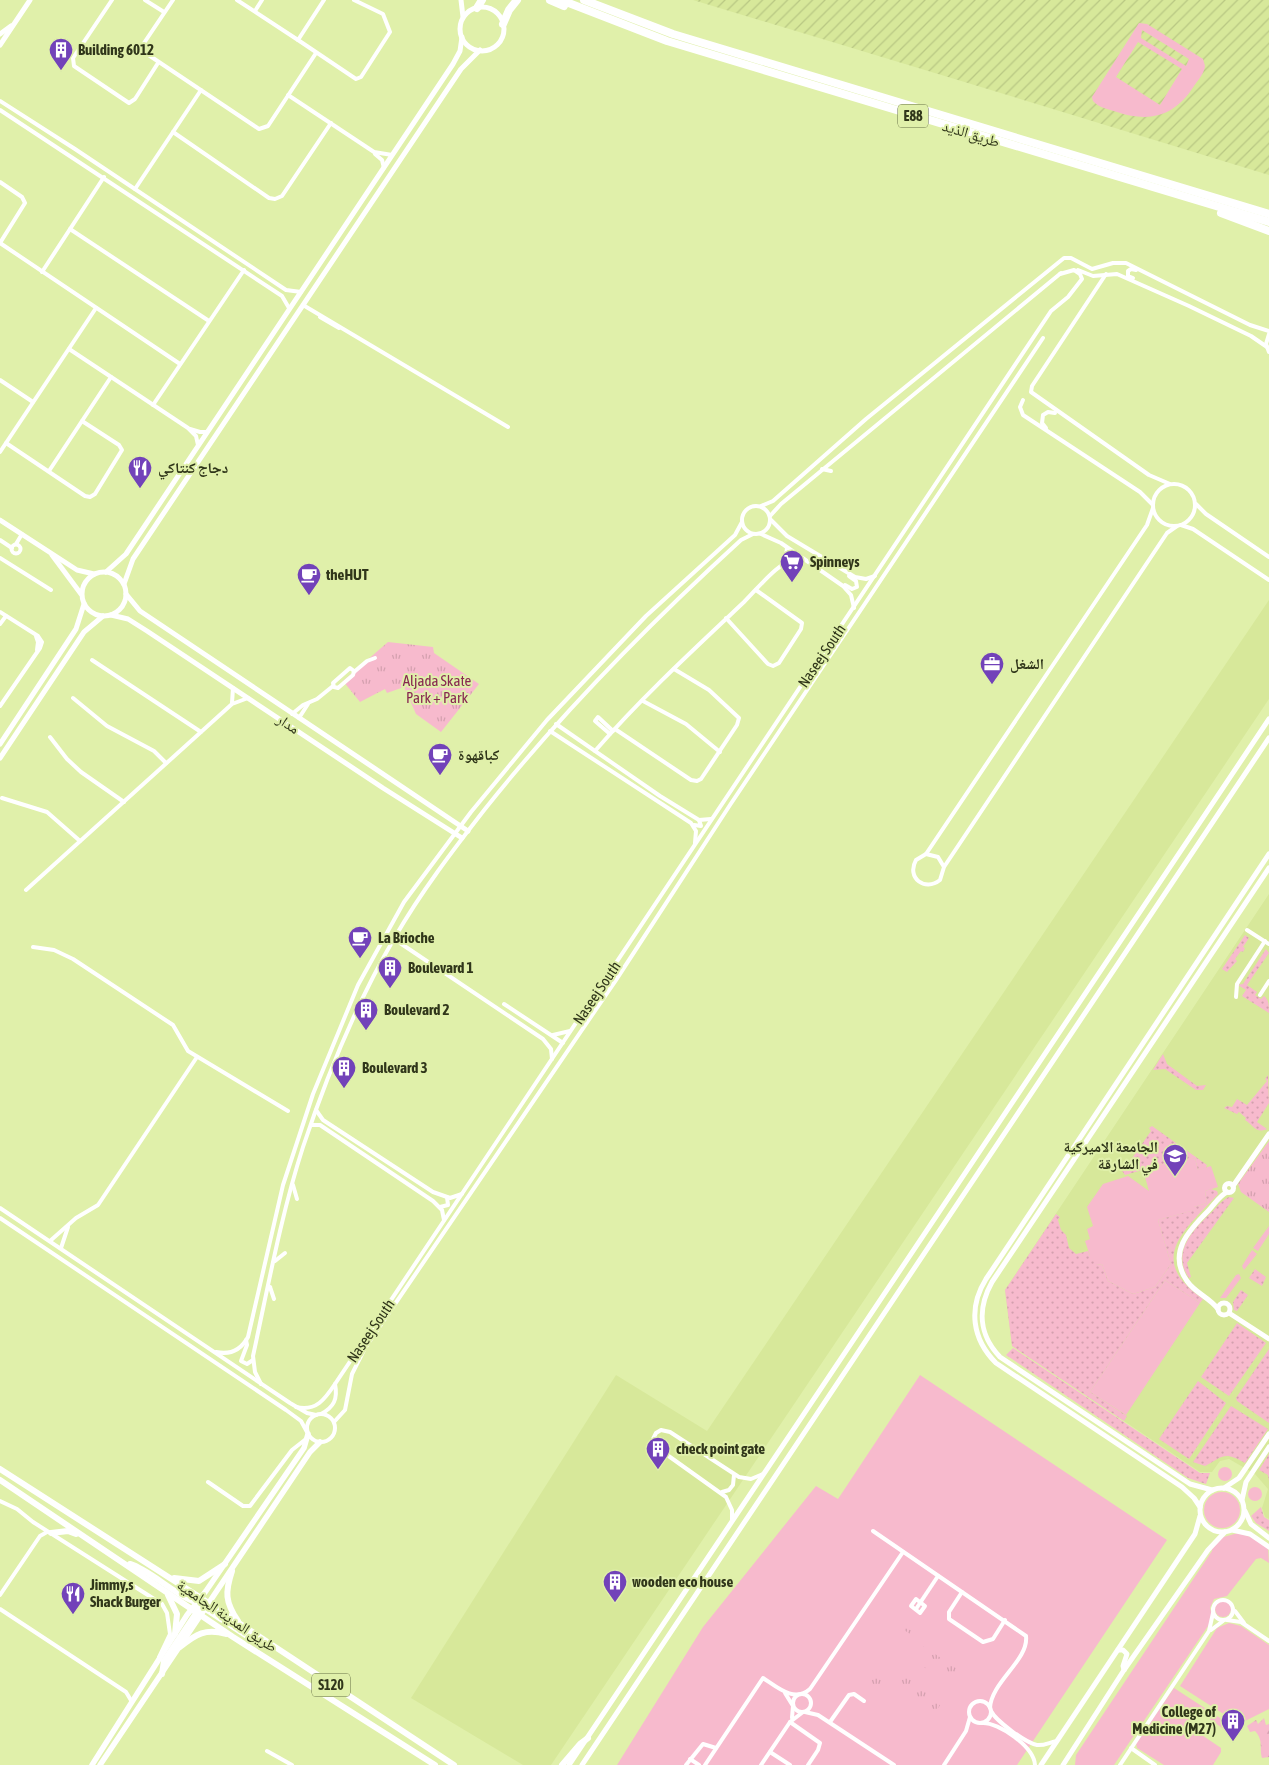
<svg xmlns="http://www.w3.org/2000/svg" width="1269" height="1765" viewBox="0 0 1269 1765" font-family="'Asap Condensed','Noto Naskh Arabic',sans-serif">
<defs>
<pattern id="industrial-furrows" width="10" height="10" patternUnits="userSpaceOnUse" patternTransform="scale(1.25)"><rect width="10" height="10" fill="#d7e89a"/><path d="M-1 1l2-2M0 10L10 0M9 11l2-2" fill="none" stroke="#b9c884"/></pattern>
<pattern id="forest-firs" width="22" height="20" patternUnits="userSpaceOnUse" patternTransform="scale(1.25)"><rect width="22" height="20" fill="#f7bacd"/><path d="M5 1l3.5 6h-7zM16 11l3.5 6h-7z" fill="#d4a0af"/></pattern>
<pattern id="park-tufts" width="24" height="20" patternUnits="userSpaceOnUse" patternTransform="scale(1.25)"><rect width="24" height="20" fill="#f7bacd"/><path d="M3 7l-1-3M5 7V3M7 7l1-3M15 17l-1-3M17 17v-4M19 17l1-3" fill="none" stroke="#d4a0af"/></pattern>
<pattern id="garden-dots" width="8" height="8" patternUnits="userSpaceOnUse" patternTransform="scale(1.25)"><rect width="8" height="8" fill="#f7bacd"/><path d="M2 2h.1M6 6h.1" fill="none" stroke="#d4a0af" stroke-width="1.8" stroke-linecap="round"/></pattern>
</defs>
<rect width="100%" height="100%" fill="#e0f0aa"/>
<g fill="#d7e89a">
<path d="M1269 600V699L551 1765H523L411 1698 616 1375 707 1431Z"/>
<path d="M1269 894V1519L1265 1517 1262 1508 1268 1489 1255 1474 1229 1459 1220 1461 1212 1472H1200L1012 1346 1005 1290Z"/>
</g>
<path fill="url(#industrial-furrows)" d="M693 0H1269V175L948 77Z"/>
<g fill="#f7bacd" fill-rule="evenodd">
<path d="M1139 23 1147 24 1203 59 1205 66C1204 74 1198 80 1194 86 1175 116 1150 123 1117 112 1108 109 1099 108 1093 101L1092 97ZM1142 30 1189 59 1186 66 1141 38ZM1138 42 1182 69 1160 105 1116 77Z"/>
<path d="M1195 1158 1198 1170 1211 1166 1218 1187 1205 1191 1207 1203 1194 1207 1195 1210 1158 1220 1171 1264 1155 1287 1133 1294 1108 1281 1102 1264 1097 1265 1090 1256 1085 1241 1090 1239 1087 1229 1093 1226 1087 1207 1103 1184 1128 1176 1149 1191 1143 1170 1180 1159 1181 1162Z"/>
<path d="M1269 1226V1234L1258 1251 1253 1248Z"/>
<path d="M1252 1250 1257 1254 1244 1270 1242 1266Z"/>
<path d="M1236 1275 1239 1274 1241 1278 1226 1298H1220Z"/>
<path d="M1165 1280 1200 1303 1126 1415 1090 1392Z"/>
<path d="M920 1375 1167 1540 1017 1765H617L703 1627 816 1486 838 1499Z"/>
<circle cx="1225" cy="1474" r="7"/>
<circle cx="1255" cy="1494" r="7"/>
<circle cx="1222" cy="1510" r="18"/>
<path d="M1238 1533 1251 1537 1268 1548 1269 1563 1261 1558 1256 1559 1227 1596 1214 1599 1210 1608 1213 1617 1208 1626 1114 1765H1075L1076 1755 1212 1551V1547L1220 1538Z"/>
<circle cx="1223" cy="1609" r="8"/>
<path d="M1229 1623 1241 1626 1269 1645V1709L1239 1724 1180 1686 1217 1628Z"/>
<path d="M1174 1688 1240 1731 1236 1738 1200 1712 1190 1727 1221 1748V1752L1213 1765H1164L1137 1748 1136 1743Z"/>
</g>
<path fill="url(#forest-firs)" d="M1264 1718 1266 1725 1269 1724V1757L1262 1758C1259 1747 1264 1741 1255 1731L1250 1732 1247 1726 1256 1720 1258 1724Z"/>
<g fill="url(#park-tufts)">
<path d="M388 642 433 647 434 653 479 684 441 732 416 714 404 687 387 693 385 689 360 702 343 681Z"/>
<path d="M1269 1141V1212L1241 1192 1238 1184Z"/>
<path d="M911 1620 928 1631 921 1641 904 1630Z"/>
<path d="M923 1646 962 1672 953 1686 913 1660Z"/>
<path d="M905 1672 944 1699 935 1713 895 1687Z"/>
<path d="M875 1674 887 1682 880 1692 868 1685Z"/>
</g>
<g fill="url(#garden-dots)">
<path d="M1245 935 1249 938 1243 947 1245 948 1243 952 1241 951 1235 959 1237 961 1227 972 1222 969Z"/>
<path d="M1266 949 1269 953 1247 985 1257 992 1255 995 1261 999 1264 996C1269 1000 1269 1005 1269 1013L1242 996 1246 990 1238 985 1243 984Z"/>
<path d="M1163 1054 1167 1064 1197 1086 1206 1085 1203 1090H1196L1165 1069 1153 1070Z"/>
<path d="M1268 1075 1269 1103 1257 1122 1267 1129C1256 1134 1253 1125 1245 1120L1246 1118 1239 1112 1237 1114 1224 1108 1227 1106 1232 1107 1237 1099 1247 1105 1267 1081 1265 1079Z"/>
<path d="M1152 1126 1207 1165 1206 1168 1198 1170 1195 1158 1181 1162 1180 1159 1125 1175 1120 1168 1123 1165 1126 1167 1151 1131 1149 1128Z"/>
<path d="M1211 1189 1217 1191 1218 1194C1185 1230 1145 1259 1203 1299L1200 1303 1165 1280 1090 1392 1127 1416 1124 1421 1012 1346 1005 1290 1056 1214 1060 1217 1058 1220 1061 1230 1066 1235 1069 1248 1076 1254 1088 1251 1090 1256 1094 1255 1097 1265 1102 1264 1108 1281 1133 1294 1155 1287 1171 1264 1158 1220 1194 1210V1207L1207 1203 1205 1191Z"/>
<path d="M1229 1197 1234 1198 1187 1263 1191 1277 1189 1278C1171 1252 1193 1230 1212 1212 1217 1207 1222 1200 1229 1197Z"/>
<path d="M1255 1269 1266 1277 1262 1286 1249 1278Z"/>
<path d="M1241 1290 1248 1295 1237 1311 1234 1310 1233 1302Z"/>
<path d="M1237 1323 1266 1343 1229 1396 1201 1377Z"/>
<path d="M1013 1348 1200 1473H1210L1206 1484 1188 1478 1006 1355Z"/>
<path d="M1269 1349V1423L1237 1401 1236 1398Z"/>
<path d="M1198 1381 1226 1403 1189 1459 1159 1439Z"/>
<path d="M1231 1406 1268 1429 1245 1463C1224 1451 1224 1456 1205 1466L1193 1462Z"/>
<path d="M1269 1454V1481L1268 1475 1259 1470Z"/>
<path d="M1261 1507 1264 1517 1269 1520V1531L1256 1523 1251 1516Z"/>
</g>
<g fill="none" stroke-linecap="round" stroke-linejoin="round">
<g stroke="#fff" stroke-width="4">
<path d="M112 0 73 58 74 66 129 103 135 99 158 63"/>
<path d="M145 0 164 12"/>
<path d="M173 0 144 43V52L259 129 268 126 316 53"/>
<path d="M237 0 298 40"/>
<path d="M324 0 298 40 356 79 361 77 390 32 383 14 354 0"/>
<path d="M255 11 262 0"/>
<path d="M288 95 374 152 392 155"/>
<path d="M0 101 75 149 286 290 301 292"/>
<path d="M0 110 282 296 289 308"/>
<path d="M173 132 269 198 275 199 282 196 331 123"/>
<path d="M375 154 382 160 384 168"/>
<path d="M0 182 22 197 25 203 0 243"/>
<path d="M135 189 201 90"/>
<path d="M70 229 209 321"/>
<path d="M0 243 180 364"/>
<path d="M1078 270 1093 276 1117 274 1189 306 1251 336 1267 347"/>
<path d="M42 272 104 177"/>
<path d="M1106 274 1032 386 1031 392 1149 475 1170 484"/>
<path d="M1133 278 1128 276V271L1131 269 1136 270"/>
<path d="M303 305 508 427"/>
<path d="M320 317 339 328"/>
<path d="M1269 334 1266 344 1269 352"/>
<path d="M69 349 188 428 196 436 198 445"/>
<path d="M0 380 33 402"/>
<path d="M1023 400 1020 407 1023 415 1140 492 1152 504"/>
<path d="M153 405 244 270"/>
<path d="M1046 428 1042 423 1043 415 1048 412 1055 413"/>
<path d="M190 429 200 432H207"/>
<path d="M6 443 85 496 90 497 95 494 122 450 119 445 82 421"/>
<path d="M0 452 96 308"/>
<path d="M822 469 831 471"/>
<path d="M49 471 111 377"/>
<circle cx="1174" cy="505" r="21"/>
<path d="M1196 504 1206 514 1269 557"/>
<circle cx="756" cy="520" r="14"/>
<path d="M761 506 773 501 866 419 1064 258H1071L1092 269 1113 263H1126L1250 325 1269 331"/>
<path d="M770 516 781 504 1061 273"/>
<path d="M771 520 787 536 855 577 866 579 875 576"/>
<path d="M1181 525 1193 529 1269 580"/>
<path d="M761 534 781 543 843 586 851 595 854 608"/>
<path d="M0 540 12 548"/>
<path d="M16 544 22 534"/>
<circle cx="16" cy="549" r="4.5"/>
<path d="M0 558 51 590"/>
<path d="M785 563 787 548"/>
<path d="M845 585 852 589 857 587 856 581 849 576"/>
<path d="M0 612 38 636 42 642 40 648 0 706"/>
<path d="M726 618 768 664 773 666 779 663 801 629 802 623 756 590"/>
<path d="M0 624 6 616"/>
<path d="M36 636 38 642 37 650"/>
<path d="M92 660 201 732"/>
<path d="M350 668 354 671 353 675 338 688 334 687 333 683Z"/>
<path d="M354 672 367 661 375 658"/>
<path d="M73 698 107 726 154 751 166 763"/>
<path d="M643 701 686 724 720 752"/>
<path d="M232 703 233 688"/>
<path d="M292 714 303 705 317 699 333 686"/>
<path d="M299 718 308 704"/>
<path d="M556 724 660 796 699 820 711 819"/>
<path d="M615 729 691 780 697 781 701 779 737 725 739 718 709 690 674 669"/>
<path d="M550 731 691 823 696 831 695 843"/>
<path d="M610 734 595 721 598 717 613 731"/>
<path d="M50 737 67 759 81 772 124 802"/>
<path d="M595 751C641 698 693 650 744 602 760 586 778 562 800 556"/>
<path d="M2 798 47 812 80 841"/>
<path d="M694 825 701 826 699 820"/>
<path d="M926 854 1147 525 1153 508"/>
<path d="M944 867 938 857 926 854 916 860C906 878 925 892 940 880L944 867 1167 533 1177 526"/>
<path d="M26 890 232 704 248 698"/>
<path d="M1247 930 1269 944"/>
<path d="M394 939 543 1039 551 1049 552 1059"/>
<path d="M33 947 54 950 73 959 173 1025 188 1051 288 1111"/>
<path d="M1260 995 1269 981"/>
<path d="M1236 997 1237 984 1265 941"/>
<path d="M504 1004 563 1043"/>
<path d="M553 1035 570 1031"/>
<path d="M316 1110 323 1120 433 1192 450 1198 462 1194"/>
<path d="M311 1125H320L433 1201 442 1210 444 1220"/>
<path d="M293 1185 297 1199"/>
<path d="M440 1207 448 1205 447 1197"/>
<path d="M0 1208 290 1403 307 1413 316 1415"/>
<path d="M0 1218 286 1410 301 1421 307 1432"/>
<path d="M50 1241 76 1218 98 1205 197 1057"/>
<path d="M61 1248 68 1227"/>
<path d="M275 1261 285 1253"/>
<path d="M270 1287 274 1299"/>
<path d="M246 1340 247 1345 241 1361 247 1364 253 1360"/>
<path d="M216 1352C230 1355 241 1350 248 1337L283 1185 313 1094 358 985 404 902 471 812 547 720 646 616 735 535 742 522"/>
<path d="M261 1384 255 1372 253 1356C268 1287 281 1215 303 1147 327 1075 357 1002 395 937 421 892 453 850 485 809 563 711 649 624 741 540L753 534"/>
<path d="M296 1407C316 1412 325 1399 335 1384L1051 311 1068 297 1082 279 1080 274 1074 270 1060 274"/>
<circle cx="321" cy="1428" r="14"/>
<path d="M321 1414C334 1407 338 1399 335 1384"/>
<path d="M334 1422 345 1410 352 1374 365 1348 616 980 730 805 1043 338"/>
<path d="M208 1482 243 1506H250L292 1450 306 1439"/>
<path d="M722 1492 729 1490 733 1485 734 1475"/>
<path d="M0 1501 17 1509 33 1522 162 1604 167 1613 170 1634 159 1657"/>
<path d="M732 1520V1510L726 1497 656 1447 653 1439 656 1433 661 1430 670 1432 739 1477 751 1479 763 1474"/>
<path d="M873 1531 1026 1636C1029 1660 991 1682 990 1708"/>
<path d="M962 1592 949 1612V1619L983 1642 993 1639 1005 1620"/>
<path d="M0 1595 40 1536 47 1532"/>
<path d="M916 1599 925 1606 920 1613 911 1606Z"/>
<circle cx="1223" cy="1610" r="10"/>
<path d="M0 1609 126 1692 132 1702"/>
<path d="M916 1609 938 1576"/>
<path d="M1235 1611 1244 1623"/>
<path d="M1227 1620 1241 1622 1269 1641"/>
<path d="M1211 1630 1223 1621"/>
<path d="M785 1693 793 1706 792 1718"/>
<circle cx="802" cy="1703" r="9"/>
<circle cx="980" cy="1712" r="11"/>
<path d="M991 1711C996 1721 1026 1743 1037 1745 1044 1746 1050 1742 1057 1741"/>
<path d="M805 1712 818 1715 894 1765"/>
<path d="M790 1722 820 1743 818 1750 808 1765"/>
<path d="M830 1722 849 1695 854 1694 864 1701"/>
<path d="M982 1723C999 1722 1034 1747 1035 1765"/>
<path d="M1131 1748 1155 1765"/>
<path d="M267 1751 292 1765"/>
<path d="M770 1752 790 1765"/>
<path d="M690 1759 699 1765"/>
<path d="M686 1765 703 1744 716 1748"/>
<path d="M705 1765 763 1678C777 1687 794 1703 810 1689L903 1552"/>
<path d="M761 1765 790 1722 803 1712"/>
<path d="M944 1765 966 1731 970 1717"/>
<path d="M1120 1765 1209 1631 1213 1613"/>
</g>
<g stroke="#fff" stroke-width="5">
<path d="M461 0 463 17"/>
<circle cx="482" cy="29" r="22"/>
<path d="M0 34 11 26"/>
<path d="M0 45 30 0"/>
<path d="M0 520 77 570 94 574"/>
<path d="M52 555 81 594"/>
<path d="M106 572 126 554 453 64 460 51 462 37"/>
<circle cx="104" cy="594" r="22"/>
<path d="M124 584 133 559 461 69 480 50"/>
<path d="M126 594 140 611 468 831"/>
<path d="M111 615 128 619 147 631 383 788 462 838"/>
<path d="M0 744 76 629 84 604"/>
<path d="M0 758 84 632 103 616"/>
<circle cx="1229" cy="1188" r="4.5"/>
<path d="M1233 1186 1269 1134"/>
<circle cx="1224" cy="1309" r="6"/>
<path d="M1218 1309C1209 1297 1195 1293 1187 1281 1167 1253 1189 1230 1208 1211 1214 1205 1219 1196 1227 1192"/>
<path d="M1229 1313 1269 1339"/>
<circle cx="1222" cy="1510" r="22"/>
<path d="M1224 1488 1239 1478 1269 1434"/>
<path d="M1212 1490 1190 1484 1000 1357C979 1335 977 1309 992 1282L1269 868"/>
<path d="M1242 1500 1246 1482 1269 1447"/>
<path d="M1200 1507 1194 1498 1182 1487 996 1363C972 1339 968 1308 986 1279L1269 854"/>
<path d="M1245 1511 1251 1524 1269 1538"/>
<path d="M1232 1530 1250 1534 1269 1547"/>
<path d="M1118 1650H1123L1127 1654 1123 1666 1124 1670"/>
<path d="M569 1765 1269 719"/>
<path d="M582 1765 1269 738"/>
<path d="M1041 1765 1195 1534 1200 1516"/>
<path d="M1063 1765 1124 1670 1208 1550 1225 1532"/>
</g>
<g stroke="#fff" stroke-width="5.5">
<path d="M92 1765 187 1615 206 1591 304 1448 308 1434"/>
<path d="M100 1765 310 1452 320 1442"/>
</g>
<g stroke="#fff" stroke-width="6">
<path d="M0 1469 201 1598 454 1765"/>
<path d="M0 1480 233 1637 435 1765"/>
<path d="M51 1533 68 1531 76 1534"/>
<path d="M130 1564C154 1571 187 1608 210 1604"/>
<path d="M232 1571C225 1592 225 1602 238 1621"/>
<path d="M174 1578 199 1581 225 1564"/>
<path d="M168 1595 177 1614 175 1634"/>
<path d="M198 1607 204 1608 247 1636 261 1640"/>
<path d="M180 1647C196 1634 206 1628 226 1634"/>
<path d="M162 1674 164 1661 199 1609"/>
<path d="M562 1765 580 1744 588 1738"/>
</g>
<g stroke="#fff" stroke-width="8">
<path d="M550 0 564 6"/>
<path d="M561 0 667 41 1269 222"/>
<path d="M584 0 673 34 1269 214"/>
<path d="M477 8 482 0"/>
<path d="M503 24 509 10 517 0"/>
<path d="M1221 213 1269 231"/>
</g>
</g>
<defs>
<symbol id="building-pin" viewBox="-11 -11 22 30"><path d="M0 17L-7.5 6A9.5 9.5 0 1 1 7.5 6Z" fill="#7242b9" stroke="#e0f0aa"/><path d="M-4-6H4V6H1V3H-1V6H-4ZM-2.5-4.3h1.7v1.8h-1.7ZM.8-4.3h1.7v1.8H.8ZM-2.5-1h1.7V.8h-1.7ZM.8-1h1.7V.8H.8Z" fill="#fff"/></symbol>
<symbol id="restaurant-pin" viewBox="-11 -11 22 30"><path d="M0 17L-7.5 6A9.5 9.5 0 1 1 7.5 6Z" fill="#7242b9" stroke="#e0f0aa"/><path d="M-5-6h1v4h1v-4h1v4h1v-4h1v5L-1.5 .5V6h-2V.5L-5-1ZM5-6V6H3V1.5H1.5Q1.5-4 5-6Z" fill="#fff"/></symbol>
<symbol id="supermarket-pin" viewBox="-11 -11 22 30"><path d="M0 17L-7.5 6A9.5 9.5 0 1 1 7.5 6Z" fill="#7242b9" stroke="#e0f0aa"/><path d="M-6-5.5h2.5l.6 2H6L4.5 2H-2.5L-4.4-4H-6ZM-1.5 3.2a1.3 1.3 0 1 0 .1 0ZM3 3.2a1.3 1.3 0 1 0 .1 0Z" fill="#fff"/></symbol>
<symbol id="cafe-pin" viewBox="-11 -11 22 30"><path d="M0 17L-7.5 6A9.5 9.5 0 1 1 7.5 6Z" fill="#7242b9" stroke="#e0f0aa"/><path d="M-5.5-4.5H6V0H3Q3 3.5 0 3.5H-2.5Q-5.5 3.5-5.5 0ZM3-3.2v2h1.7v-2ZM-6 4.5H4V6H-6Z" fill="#fff"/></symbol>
<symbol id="office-pin" viewBox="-11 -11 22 30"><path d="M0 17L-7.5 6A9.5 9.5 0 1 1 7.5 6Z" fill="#7242b9" stroke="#e0f0aa"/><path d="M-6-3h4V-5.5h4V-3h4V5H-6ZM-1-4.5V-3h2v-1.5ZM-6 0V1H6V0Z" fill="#fff"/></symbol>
<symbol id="university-pin" viewBox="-11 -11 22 30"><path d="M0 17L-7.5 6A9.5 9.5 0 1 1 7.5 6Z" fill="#7242b9" stroke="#e0f0aa"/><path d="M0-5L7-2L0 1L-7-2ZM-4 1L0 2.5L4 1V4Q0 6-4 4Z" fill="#fff"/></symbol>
</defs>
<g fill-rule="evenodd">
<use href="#building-pin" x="47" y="36" width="28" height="38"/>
<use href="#restaurant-pin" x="126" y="454" width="28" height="38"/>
<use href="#supermarket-pin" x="778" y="548" width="28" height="38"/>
<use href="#cafe-pin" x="295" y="561" width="28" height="38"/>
<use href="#office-pin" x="978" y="650" width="28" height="38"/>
<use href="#cafe-pin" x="426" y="741" width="28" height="38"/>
<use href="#cafe-pin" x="346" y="924" width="28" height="38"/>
<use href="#building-pin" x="376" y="954" width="28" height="38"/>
<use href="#building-pin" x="352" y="996" width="28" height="38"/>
<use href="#building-pin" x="330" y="1054" width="28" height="38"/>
<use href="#university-pin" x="1161" y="1142" width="28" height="38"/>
<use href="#building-pin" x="644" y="1435" width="28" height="38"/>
<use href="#building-pin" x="601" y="1568" width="28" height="38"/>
<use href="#restaurant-pin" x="59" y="1580" width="28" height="38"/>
<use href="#building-pin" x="1219" y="1707" width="28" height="38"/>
</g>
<g text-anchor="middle" stroke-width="4" stroke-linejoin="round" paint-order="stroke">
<g fill="#e0f0aa" stroke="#656e45" stroke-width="1">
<rect x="898" y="104.5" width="30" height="23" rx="4"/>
<rect x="312" y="1673.5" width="38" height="23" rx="4"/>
</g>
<g font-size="14" font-weight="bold" fill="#30361a">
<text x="913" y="121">E88</text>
<text x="331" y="1690">S120</text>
</g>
<g font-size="15" font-weight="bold" fill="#30361a" stroke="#e0f0aa" text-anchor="start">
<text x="78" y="55">Building 6012</text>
<text x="158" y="473">دجاج كنتاكي</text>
<text x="810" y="567">Spinneys</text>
<text x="326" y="580">theHUT</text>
<text x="1010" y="669">الشغل</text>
<text x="458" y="760">كباقهوة</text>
<text x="378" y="943">La Brioche</text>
<text x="408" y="973">Boulevard 1</text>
<text x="384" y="1015">Boulevard 2</text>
<text x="362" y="1073">Boulevard 3</text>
<text x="1158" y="1152" text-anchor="end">الجامعة الاميركية<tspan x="1158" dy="17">في الشارقة</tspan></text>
<text x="676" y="1454">check point gate</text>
<text x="632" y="1587">wooden eco house</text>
<text x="90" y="1590">Jimmy,s<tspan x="90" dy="17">Shack Burger</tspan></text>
<text x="1216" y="1717" text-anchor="end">College of<tspan x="1216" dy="17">Medicine (M27)</tspan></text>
</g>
<g font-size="15" fill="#30361a" stroke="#e0f0aa">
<text transform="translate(971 134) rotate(17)" y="5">طريق الذيد</text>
<text transform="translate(822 656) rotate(-56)" y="5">Naseej South</text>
<text transform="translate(288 724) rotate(34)" y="5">مدار</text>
<text transform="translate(597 993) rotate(-56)" y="5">Naseej South</text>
<text transform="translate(371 1331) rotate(-56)" y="5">Naseej South</text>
<text transform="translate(227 1616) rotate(34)" y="5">طريق المدينة الجامعية</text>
</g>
<g font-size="15" fill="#872750" stroke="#e0f0aa">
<text x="437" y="686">Aljada Skate<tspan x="437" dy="17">Park + Park</tspan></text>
</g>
</g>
</svg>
